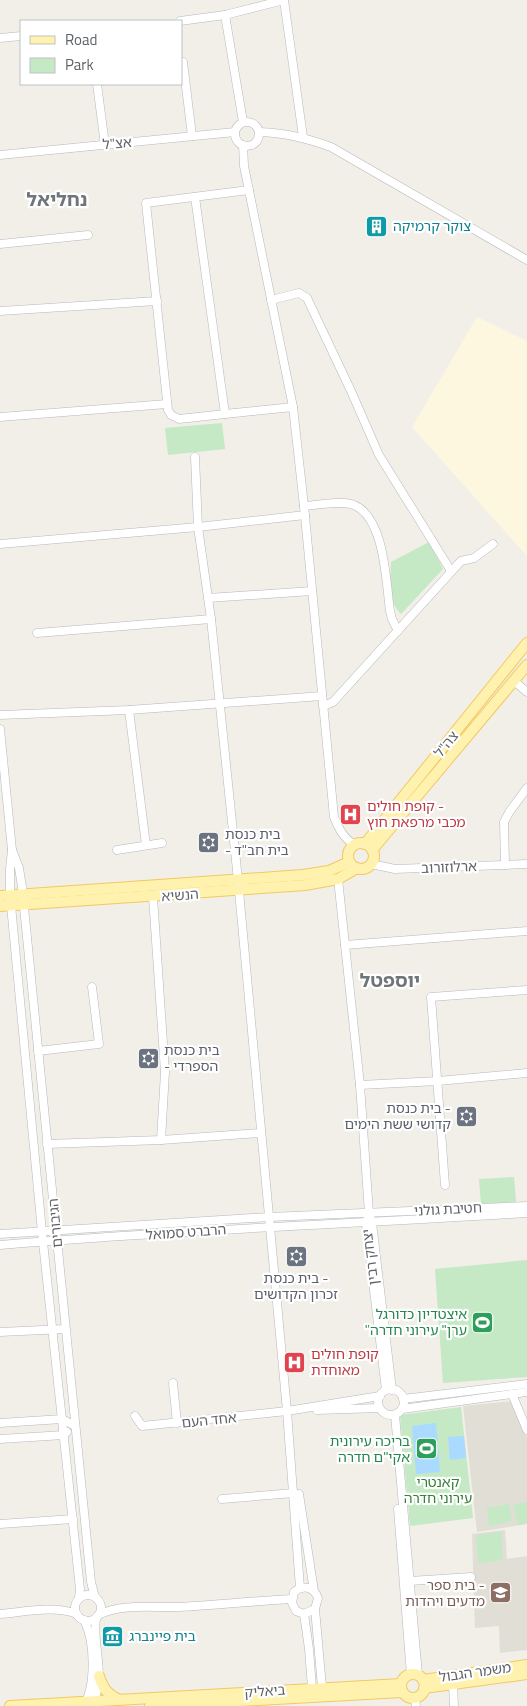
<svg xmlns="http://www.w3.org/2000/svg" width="527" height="1706" viewBox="0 0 527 1706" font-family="'Titillium Web','Noto Sans Hebrew',sans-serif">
<rect width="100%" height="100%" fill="#f1efe8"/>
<path fill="#fef7e0" d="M477 317 527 341V556L412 427Z"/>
<g fill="#e1ded6">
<path d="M512 1401 527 1437V1524L477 1532 463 1406Z"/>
<path d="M505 1530 507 1559 527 1556V1650L500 1653 499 1626 475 1628 472 1534Z"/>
</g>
<g fill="#c5e8c5">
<path d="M222 423 225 449 168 455 165 428Z"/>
<path d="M429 542 443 569 401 614C387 600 391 579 391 562Z"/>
<path d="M514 1177 516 1202 481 1204 479 1179Z"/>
<path d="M527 1260V1377L443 1383 435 1269Z"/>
<path d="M461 1407 473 1518 410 1526 400 1415Z"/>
<path d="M527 1502V1523L518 1525 513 1505Z"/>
<path d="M509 1504 512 1521 489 1526 487 1508Z"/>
<path d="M501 1532 503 1560 478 1563 476 1535Z"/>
</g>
<g fill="#aadaff">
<path d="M436 1423 440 1472 416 1474 412 1426Z"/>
<path d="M464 1436 466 1458 450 1460 448 1437Z"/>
</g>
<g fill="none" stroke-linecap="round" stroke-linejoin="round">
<defs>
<g id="minor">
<path d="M225 15 243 122"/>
<path d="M180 21 225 15 284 0 303 137"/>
<path d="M0 38 21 36"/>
<path d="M183 62 192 136"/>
<path d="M97 84 105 145"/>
<circle cx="247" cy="134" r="12"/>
<path d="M259 132C286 133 306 138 331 147L527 260"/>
<path d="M243 145 244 166 293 407 304 506 334 817C339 829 343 838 355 845"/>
<path d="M0 155 235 132"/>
<path d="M195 197 225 414 293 407"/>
<path d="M0 244 88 235"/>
<path d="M271 300 299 293 307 298 351 391 379 455 451 571"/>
<path d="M0 311 157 301"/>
<path d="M225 414 179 419 171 415 168 410 146 203 249 190"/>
<path d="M0 417 167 404"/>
<path d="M195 457 198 527 211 619 238 880 287 1411 300 1588"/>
<path d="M304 506C317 505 343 500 354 505 385 518 386 583 390 611L392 619 398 631"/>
<path d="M0 544 198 527 305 515"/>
<path d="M208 598 312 591"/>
<path d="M37 633 211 619"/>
<path d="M514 681 527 692"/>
<path d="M323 706 333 702 461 561 474 558 493 544"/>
<path d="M129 710 146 845"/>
<path d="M0 715 129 710 322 696"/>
<path d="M0 729 12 850 10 869V895L43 1242 80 1589 79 1598"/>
<path d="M12 850 19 868 22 887 91 1582 95 1597"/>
<path d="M117 850 162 843"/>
<path d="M371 864 395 869 527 864"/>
<path d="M505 865 504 822 510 811 527 788"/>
<path d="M338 879 360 1085 369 1213 372 1223 392 1390"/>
<path d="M153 897 165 1072 161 1140"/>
<path d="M345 945 527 931"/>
<path d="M38 1051 99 1044 92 987"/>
<path d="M360 1085 438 1081 527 1073"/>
<path d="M47 1144 161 1140 261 1133"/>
<path d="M445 1185 431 997 527 990"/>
<path d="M367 1220 366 1224 386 1390"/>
<path d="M0 1234 269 1217 527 1206"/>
<path d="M0 1245C175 1230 351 1224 527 1213"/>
<path d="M0 1332 65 1329"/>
<path d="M173 1383 177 1423"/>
<circle cx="391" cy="1402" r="13"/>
<path d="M512 1394 527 1430"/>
<path d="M403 1399 527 1384"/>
<path d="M402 1409 527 1392"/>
<path d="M317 1410 379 1408"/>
<path d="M395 1415 418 1675"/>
<path d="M135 1416 142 1426 287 1411 380 1396"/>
<path d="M0 1423 62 1419 75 1426"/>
<path d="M0 1439 64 1435 67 1432"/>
<path d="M299 1494 314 1591"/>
<path d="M222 1499 294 1493"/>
<path d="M398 1509 411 1675"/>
<path d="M0 1524 73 1519"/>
<path d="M410 1581 471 1577"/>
<circle cx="88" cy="1608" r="13"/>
<path d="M315 1609 304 1614 296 1611 292 1603 294 1592C303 1584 314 1587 318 1598L315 1609 322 1687"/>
<path d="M0 1614C24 1612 54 1605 77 1614"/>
<path d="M304 1614 309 1649 312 1688"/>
<path d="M98 1615C123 1603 152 1608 179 1607 216 1605 254 1601 291 1599"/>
<path d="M453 1684 454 1706"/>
<path d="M415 1698 416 1706"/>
<path d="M92 1704C107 1676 92 1647 96 1618"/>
<path d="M84 1705C96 1685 95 1641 84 1620"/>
</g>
<g id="major">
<circle cx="361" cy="856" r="13"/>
<path d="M365 844 527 643"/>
<path d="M372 850 527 665"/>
<path d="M0 896 303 875 329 871 349 862"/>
<path d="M0 906 305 885 338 879 357 868"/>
<circle cx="413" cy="1686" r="12"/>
<path d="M99 1676C103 1689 108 1695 120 1700"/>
<path d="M423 1680 527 1665"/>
<path d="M424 1688 527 1674"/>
<path d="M10 1706 401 1684"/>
<path d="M150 1706 402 1692"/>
</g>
</defs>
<use href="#minor" stroke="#b5b8bc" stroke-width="9"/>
<use href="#major" stroke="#f2c960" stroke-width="12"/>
<use href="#minor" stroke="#fff" stroke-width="8"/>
<use href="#major" stroke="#fff2af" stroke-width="10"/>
</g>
<defs>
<symbol id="building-square" viewBox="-11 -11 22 22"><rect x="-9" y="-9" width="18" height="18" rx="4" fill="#0f9aa8" stroke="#fff"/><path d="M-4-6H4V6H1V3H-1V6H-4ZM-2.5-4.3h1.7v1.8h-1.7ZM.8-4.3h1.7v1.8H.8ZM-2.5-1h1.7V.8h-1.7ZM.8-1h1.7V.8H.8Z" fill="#fff"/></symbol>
<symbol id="hospital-square" viewBox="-11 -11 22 22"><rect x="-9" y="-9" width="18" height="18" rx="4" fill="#e0444e" stroke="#fff"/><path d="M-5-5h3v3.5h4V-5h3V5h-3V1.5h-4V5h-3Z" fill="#fff"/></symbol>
<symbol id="synagogue-square" viewBox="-11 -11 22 22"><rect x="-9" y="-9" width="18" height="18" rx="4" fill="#6b7280" stroke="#fff"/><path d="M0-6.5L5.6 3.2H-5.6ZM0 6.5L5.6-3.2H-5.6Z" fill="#fff"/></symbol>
<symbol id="stadium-square" viewBox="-11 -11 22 22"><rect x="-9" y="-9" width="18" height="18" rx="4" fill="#2e9e5b" stroke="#fff"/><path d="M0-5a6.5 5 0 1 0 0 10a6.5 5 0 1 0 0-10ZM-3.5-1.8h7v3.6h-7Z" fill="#fff"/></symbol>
<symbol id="school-square" viewBox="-11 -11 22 22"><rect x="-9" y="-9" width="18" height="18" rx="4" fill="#8d6e63" stroke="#fff"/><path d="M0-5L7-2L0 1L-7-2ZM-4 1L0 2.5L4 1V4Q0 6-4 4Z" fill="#fff"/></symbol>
<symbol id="museum-square" viewBox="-11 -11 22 22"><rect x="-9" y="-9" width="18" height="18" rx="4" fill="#0f9aa8" stroke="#fff"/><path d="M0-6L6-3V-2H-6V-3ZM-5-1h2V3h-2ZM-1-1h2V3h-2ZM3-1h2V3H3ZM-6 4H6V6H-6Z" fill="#fff"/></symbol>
</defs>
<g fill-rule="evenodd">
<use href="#building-square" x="364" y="214" width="25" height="25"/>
<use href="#hospital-square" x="338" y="802" width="25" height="25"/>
<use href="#synagogue-square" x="196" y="830" width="25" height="25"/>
<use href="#synagogue-square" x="136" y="1046" width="25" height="25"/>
<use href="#synagogue-square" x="454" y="1104" width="25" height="25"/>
<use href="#synagogue-square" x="284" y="1244" width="25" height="25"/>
<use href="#stadium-square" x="470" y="1310" width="25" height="25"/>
<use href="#hospital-square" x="282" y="1350" width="25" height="25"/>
<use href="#stadium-square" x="414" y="1436" width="25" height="25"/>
<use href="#school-square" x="488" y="1580" width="25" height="25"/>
<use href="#museum-square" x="100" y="1624" width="25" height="25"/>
</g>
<g text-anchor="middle" stroke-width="4.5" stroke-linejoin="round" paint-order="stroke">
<g font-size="14" fill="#5f6368" stroke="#fff">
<text transform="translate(117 143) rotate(-5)" y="5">אצ"ל</text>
<text transform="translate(446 744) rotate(-51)" y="5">צה"ל</text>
<text transform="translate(449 867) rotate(-2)" y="5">ארלוזורוב</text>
<text transform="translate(180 895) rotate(-4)" y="5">הנשיא</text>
<text transform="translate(448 1209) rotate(-3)" y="5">חטיבת גולני</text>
<text transform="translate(55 1223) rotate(-95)" y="5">הגיבורים</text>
<text transform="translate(186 1232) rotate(-4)" y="5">הרברט סמואל</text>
<text transform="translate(370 1257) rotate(-97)" y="5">יצחק רבין</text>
<text transform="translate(209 1420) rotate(-6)" y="5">אחד העם</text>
<text transform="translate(475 1672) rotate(-8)" y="5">משמר הגבול</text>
<text transform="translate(265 1691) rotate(-4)" y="5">ביאליק</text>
</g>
<g font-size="14" fill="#0d838f" stroke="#fff" text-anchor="start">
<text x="393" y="231">צוקר קרמיקה</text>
<text x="129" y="1641">בית פיינברג</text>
</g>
<g font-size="14" fill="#be3a42" stroke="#fff" text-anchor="start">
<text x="367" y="811">קופת חולים -<tspan x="367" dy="16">מכבי מרפאת חוץ</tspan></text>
<text x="311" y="1359">קופת חולים<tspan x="311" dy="16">מאוחדת</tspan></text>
</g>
<g font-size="14" fill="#5b616d" stroke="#fff" text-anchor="start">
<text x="225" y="839">בית כנסת<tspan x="225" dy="16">- בית חב"ד</tspan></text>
<text x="164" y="1055">בית כנסת<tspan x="164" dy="16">- הספרדי</tspan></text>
<text x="451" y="1113" text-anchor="end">בית כנסת -<tspan x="451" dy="16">קדושי ששת הימים</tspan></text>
<text x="296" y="1283" text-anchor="middle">בית כנסת -<tspan x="296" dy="16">זכרון הקדושים</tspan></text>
</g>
<g font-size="14" fill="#27864d" stroke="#fff" text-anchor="end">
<text x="467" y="1319">איצטדיון כדורגל<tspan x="467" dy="16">"ערן" עירוני חדרה</tspan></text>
<text x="410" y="1446">בריכה עירונית<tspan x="410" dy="16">אקי"ם חדרה</tspan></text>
</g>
<g font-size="14" fill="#348238" stroke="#fff">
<text x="438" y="1487">קאנטרי<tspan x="438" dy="16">עירוני חדרה</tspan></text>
</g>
<g font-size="14" fill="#785e54" stroke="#fff" text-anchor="end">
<text x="485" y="1590">בית ספר -<tspan x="485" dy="16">מדעים ויהדות</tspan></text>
</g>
<g font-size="19" font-weight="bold" fill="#70757a" stroke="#fff">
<text x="57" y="206">נחליאל</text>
<text x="390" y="987">יוספטל</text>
</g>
</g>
<rect x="20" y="20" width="162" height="65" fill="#ffffff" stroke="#bfc1c3"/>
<rect x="30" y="36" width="25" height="8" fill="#fff2af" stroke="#bfc1c3"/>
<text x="65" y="45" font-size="15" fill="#5f6368">Road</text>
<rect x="30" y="58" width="25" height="15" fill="#c5e8c5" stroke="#bfc1c3"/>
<text x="65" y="70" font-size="15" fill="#5f6368">Park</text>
</svg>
